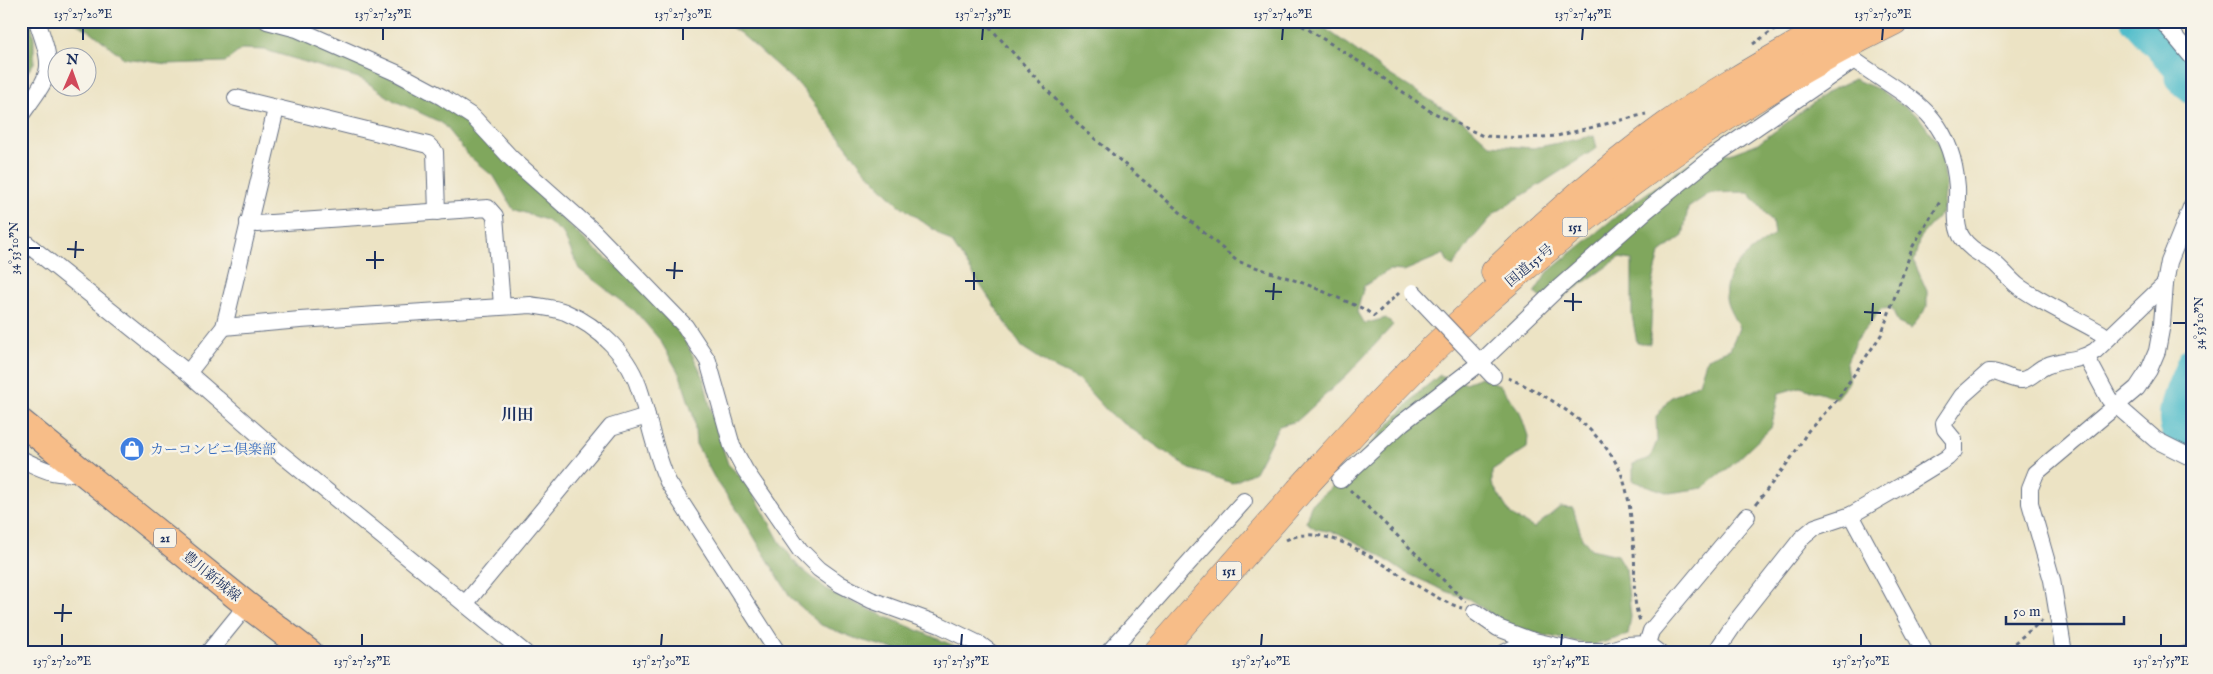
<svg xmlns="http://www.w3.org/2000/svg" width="2213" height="674" viewBox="0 0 2213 674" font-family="'IM FELL English','Noto Serif JP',serif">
<rect width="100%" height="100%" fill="#f7f3e8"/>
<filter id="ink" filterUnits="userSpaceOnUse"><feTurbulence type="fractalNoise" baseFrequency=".02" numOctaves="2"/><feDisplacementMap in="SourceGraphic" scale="10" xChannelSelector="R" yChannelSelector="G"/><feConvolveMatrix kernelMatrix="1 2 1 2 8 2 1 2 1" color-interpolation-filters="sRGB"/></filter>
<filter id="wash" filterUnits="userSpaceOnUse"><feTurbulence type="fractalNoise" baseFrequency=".0096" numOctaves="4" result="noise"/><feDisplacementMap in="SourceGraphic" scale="20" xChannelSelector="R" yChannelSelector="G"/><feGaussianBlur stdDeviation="1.12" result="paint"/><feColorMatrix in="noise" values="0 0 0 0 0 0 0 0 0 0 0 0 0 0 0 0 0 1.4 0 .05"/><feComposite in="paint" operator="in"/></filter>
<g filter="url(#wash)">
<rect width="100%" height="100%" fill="#ece3c4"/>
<g fill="#80a75d" stroke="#4e6b5e">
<path d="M21 21H31L34 38V63L26 74 21 67Z"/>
<path d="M71 21H239L289 34 397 80 472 119 550 206 592 247 645 289 686 342 703 376 713 418 728 464 750 487 780 542 798 566 833 594 971 653H908L857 639 821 625 791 598 742 517 714 477 696 444 694 418 680 375 660 340 634 310 579 269 563 233 546 220 513 209 495 178 468 155 442 123 393 100 362 79 265 50 242 49 225 62 167 64 124 58 89 30Z"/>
<path d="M722 21H1315L1390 75 1465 122 1490 145 1533 148 1594 136 1597 148 1495 213 1469 243 1453 267 1448 263 1444 254 1404 271 1389 270 1364 286 1357 312 1364 324 1386 318 1393 325 1347 375 1297 421 1279 426 1255 472 1232 483 1190 469 1110 414 1078 379 1051 366 1022 347 952 243 897 203 864 169 801 87 740 33Z"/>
<path d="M1854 79 1878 89 1918 116 1940 146 1946 185 1943 211 1920 237 1914 262 1927 291V307L1911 329 1898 323 1892 308 1881 309 1855 342 1846 364 1849 382 1836 398 1800 387 1779 393 1771 428 1731 466 1703 488 1669 493 1633 481V464L1650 458 1657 441 1656 417 1670 398 1699 383 1707 358 1730 349 1739 328C1735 319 1727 308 1726 298 1722 268 1753 250 1774 235L1772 221 1748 192 1710 193 1688 208 1683 236 1660 253 1653 282 1650 344 1637 343 1632 315V260L1619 258 1553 304 1534 293 1548 272 1629 206 1706 151 1730 154 1759 143 1829 91Z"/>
<path d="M1440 375 1465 383 1481 377 1500 385 1520 412 1528 436 1527 448 1492 471V484L1511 515 1534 528 1560 507 1573 508 1582 538 1591 549 1618 555 1626 569 1631 617 1628 635 1594 645 1513 629 1469 599 1445 591 1402 571 1373 551 1338 533 1316 529 1306 522 1311 504 1332 487 1418 393Z"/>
</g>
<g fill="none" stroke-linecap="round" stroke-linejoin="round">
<g stroke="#51bdcb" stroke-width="29">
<path d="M2135 21 2179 70V78L2192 90"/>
<path d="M2192 361C2183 384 2155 431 2192 443"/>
</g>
</g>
</g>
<g filter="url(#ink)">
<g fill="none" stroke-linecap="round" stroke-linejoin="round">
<defs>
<path id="lane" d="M2181 652 2192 649"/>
<g id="street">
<path d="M267 21 297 29 399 74 442 97 473 117 511 158 592 230 685 326 708 361 732 446 745 470 800 550 819 569 840 584 871 600 940 625 979 644 991 653"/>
<path d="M2162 21 2192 57"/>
<path d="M1849 51 1854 60C1908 99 1951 111 1957 187 1958 202 1953 227 1963 239 1970 250 1983 255 1993 262 2002 269 2009 279 2018 286 2043 304 2074 317 2101 333L2108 338"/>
<path d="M236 98 428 145 435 152 437 212"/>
<path d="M21 115C52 72 55 72 37 21"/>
<path d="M248 222 257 224 488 208 495 216 502 306"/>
<path d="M21 239 188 373 275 449 525 653"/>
<path d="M224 327 300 320 531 305C542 307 555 308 565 312 600 327 630 356 641 394 650 424 655 453 668 482L778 653"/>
<path d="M1474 356 1493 376"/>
<path d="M2086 356 2109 399 2156 440 2192 458"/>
<path d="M188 373 224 327 276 109"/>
<path d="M21 459C42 469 59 479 81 470"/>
<path d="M1340 480 1402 423 1480 363 1555 291 1647 210 1710 159 1854 60"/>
<path d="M1851 515 1923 649"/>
<path d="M465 604 611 427 647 416"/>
<path d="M1475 612 1498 628 1530 640"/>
<path d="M1647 644 1651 631 1747 516"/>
<path d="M208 653 247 605"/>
<path d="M1108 653 1244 501"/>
<path d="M1504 653 1530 640 1579 651H1607L1626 645 1647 644 1659 653"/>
<path d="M1715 653 1738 619 1802 538 1815 527 1851 515 1908 482 1947 458 1954 451V440L1945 429 1944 423 1962 396 1989 372C2001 371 2010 381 2022 380 2030 379 2038 369 2046 366 2064 358 2075 363 2095 351L2165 284"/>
<path d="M2064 653 2052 580 2030 503V488L2036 473 2137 388 2149 370 2157 351 2162 324 2165 284 2169 262 2192 205"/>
</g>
<path id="primary" d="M21 422 247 605 310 653"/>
<g id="highway">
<path d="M1495 272C1549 220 1605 170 1666 126 1721 87 1780 55 1839 21"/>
<path d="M1301 489C1357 428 1412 366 1474 311 1601 198 1740 96 1894 21"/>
</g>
</defs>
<use href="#lane" stroke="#646e82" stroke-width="11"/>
<use href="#street" stroke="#646e82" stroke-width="18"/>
<use href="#primary" stroke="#646e82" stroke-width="28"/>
<use href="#highway" stroke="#646e82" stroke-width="29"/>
<g stroke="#646e82" stroke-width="3" stroke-dasharray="4 4" stroke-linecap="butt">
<path d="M984 21 1080 126 1237 261 1306 284 1364 309 1374 316 1399 293"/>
<path d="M1295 21 1369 68 1430 111 1483 136 1526 138 1557 136 1646 114"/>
<path d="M1763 21 1776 28"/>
<path d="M1753 44 1776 28"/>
<path d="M1508 378C1552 396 1610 434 1624 482 1631 504 1632 530 1634 553 1636 578 1631 597 1640 621"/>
<path d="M1350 490 1466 602"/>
<path d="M1756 504 1792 457 1808 431 1836 401 1881 335 1913 246 1941 200"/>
<path d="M1286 540C1338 514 1412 594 1462 608"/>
<path d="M2002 653 2043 620"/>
</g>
<use href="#lane" stroke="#fff" stroke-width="9"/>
<use href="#street" stroke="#fff" stroke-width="16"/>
<use href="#primary" stroke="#f7bd88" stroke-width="26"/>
<use href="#highway" stroke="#f7bd88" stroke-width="28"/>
<defs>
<path id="street-bridge" d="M1413 292 1474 356"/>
<path id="highway-bridge" d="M1157 653 1301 489"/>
</defs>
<use href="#street-bridge" stroke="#646e82" stroke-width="18" stroke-linecap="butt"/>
<use href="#highway-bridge" stroke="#646e82" stroke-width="29" stroke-linecap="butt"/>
<use href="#street-bridge" stroke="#fff" stroke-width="16"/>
<use href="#highway-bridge" stroke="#f7bd88" stroke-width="28"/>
</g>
</g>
<path fill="none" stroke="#1b2f5e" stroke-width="2" d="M83 40V28M383 40V28M683 40V28M982 40 983 28M1282 40 1283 28M1582 40 1583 28M1882 40 1883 28M28 248H40M67 249 84 250M75 258 76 241M366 260H384M375 269V251M666 270 683 271M674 279 675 262M965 281H983M974 290V272M1265 291 1282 292M1273 300 1274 283M1564 301 1582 302M1573 311V293M1864 312 1881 313M1872 321 1873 303M2173 323H2186M54 613H72M62 622 63 604M62 646V634M362 646V634M661 646 662 634M961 646 962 634M1261 646 1262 634M1561 646 1562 634M1861 646V634M2161 646V634"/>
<defs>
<symbol id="shop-disc" viewBox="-11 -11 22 22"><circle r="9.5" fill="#3f7fe0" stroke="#f7f3e8"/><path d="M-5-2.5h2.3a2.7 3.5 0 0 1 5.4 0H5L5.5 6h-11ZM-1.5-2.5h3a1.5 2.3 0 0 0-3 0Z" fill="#fff"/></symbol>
</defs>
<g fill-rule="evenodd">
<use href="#shop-disc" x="118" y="435" width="28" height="28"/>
</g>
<g text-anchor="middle" stroke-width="5" stroke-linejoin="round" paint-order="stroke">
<g fill="#f7f3e8" stroke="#5d6a87" stroke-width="1">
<rect x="1562.5" y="217.5" width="25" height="19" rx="4"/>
<rect x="154" y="528.5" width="22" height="19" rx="4"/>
<rect x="1216.5" y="561.5" width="25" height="19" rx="4"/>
</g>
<g font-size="12" font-weight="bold" fill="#1b2f5e">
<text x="1575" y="231">151</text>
<text x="165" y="542">21</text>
<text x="1229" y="575">151</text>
</g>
<g font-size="14" fill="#1b2f5e" stroke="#f7f3e8">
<text transform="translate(1529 265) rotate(-40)" y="5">国道151号</text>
<text transform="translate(212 576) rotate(39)" y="5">豊川新城線</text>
</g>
<g font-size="14" fill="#366cbe" stroke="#f7f3e8" text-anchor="start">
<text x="150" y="454">カーコンビニ倶楽部</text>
</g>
<g font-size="16" font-weight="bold" fill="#1b2f5e" stroke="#f7f3e8">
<text x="517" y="420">川田</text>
</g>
</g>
<rect width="2213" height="674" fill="none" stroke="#f7f3e8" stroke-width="55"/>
<g transform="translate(72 72) rotate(2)"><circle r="24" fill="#f7f3e8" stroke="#9fa5b1"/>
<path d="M0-4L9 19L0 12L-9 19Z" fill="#d1495b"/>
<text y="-8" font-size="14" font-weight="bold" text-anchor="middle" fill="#1b2f5e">N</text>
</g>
<path d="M2006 616v8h118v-8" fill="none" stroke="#1b2f5e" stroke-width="2.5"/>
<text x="2013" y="616" font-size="15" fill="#1b2f5e" stroke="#f7f3e8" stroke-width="4" paint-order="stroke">50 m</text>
<rect x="28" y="28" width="2158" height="618" fill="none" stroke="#1b2f5e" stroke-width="2"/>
<g font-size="12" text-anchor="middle" fill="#1b2f5e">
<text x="83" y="18">137°27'20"E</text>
<text x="383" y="18">137°27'25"E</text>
<text x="683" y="18">137°27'30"E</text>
<text x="983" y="18">137°27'35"E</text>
<text x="1283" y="18">137°27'40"E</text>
<text x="1583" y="18">137°27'45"E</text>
<text x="1883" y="18">137°27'50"E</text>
<text transform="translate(14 248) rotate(-90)" y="4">34°53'10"N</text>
<text transform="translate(2199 323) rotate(-90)" y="4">34°53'10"N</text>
<text x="62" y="665">137°27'20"E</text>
<text x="362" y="665">137°27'25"E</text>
<text x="661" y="665">137°27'30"E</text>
<text x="961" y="665">137°27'35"E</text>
<text x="1261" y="665">137°27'40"E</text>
<text x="1561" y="665">137°27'45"E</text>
<text x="1861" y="665">137°27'50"E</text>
<text x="2161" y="665">137°27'55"E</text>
</g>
</svg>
